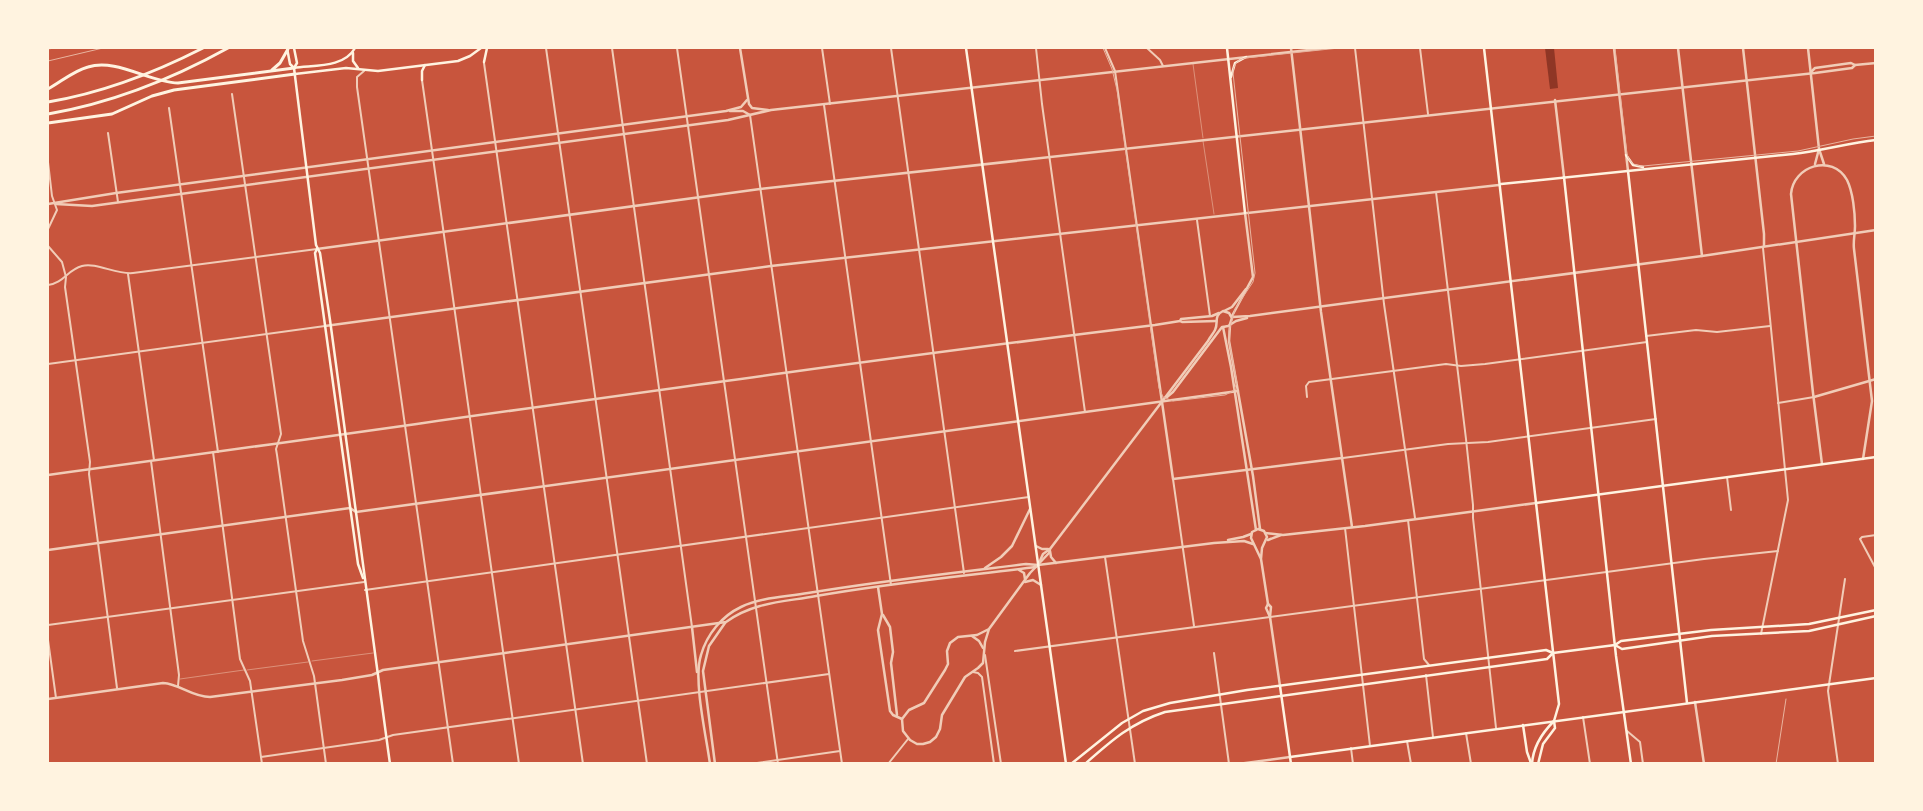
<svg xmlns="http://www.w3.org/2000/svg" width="1923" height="811" viewBox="0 0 1923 811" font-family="Quicksand,sans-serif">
<rect width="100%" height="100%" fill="#c8553d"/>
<path fill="#8f3625" d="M1545 48H1554L1558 88 1550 89Z"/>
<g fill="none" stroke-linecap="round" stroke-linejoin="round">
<g stroke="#f1ccb7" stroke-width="0.5">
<path d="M1193 64 1203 138"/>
<path d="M1203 141 1214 214"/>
<path d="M312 661 373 653"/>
<path d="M247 670 308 662"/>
<path d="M180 679 244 670"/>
</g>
<g stroke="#f1ccb7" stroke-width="2">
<path d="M546 48 647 764"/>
<path d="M612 48 692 627"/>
<path d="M677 48 778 764"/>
<path d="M822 48 830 104"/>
<path d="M891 48 964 573"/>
<path d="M1036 48 1042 104 1085 412"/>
<path d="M1105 48 1115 71 1151 325"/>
<path d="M1147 48 1160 60 1163 66"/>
<path d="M1355 48 1384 304 1415 518"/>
<path d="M1420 48 1428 114"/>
<path d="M484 63 583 764"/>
<path d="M364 71 357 77V87L453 764"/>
<path d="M422 80 519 764"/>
<path d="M232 94 281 434 276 449 277 455 303 641 314 676 326 764"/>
<path d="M824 105 891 585"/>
<path d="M169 108 218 452"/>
<path d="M750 115 842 764"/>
<path d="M108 133 118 202"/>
<path d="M48 162 52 196 57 210 48 229"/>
<path d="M1436 192 1466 439 1473 505V518L1496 728"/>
<path d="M1197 220 1210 316"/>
<path d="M48 246 62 262 66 277 65 287 90 462 89 474 117 688"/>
<path d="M128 274 154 460"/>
<path d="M48 285C64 283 67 270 82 266 96 262 117 275 133 273L317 249"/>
<path d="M1646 336 1696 330 1717 332 1770 326"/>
<path d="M48 364 325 326"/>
<path d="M1307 397 1306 386 1309 382 1446 364 1461 366 1485 364 1647 342"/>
<path d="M1778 403 1814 397"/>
<path d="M213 452 240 659 250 681 262 764"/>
<path d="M1343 458 1448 444 1488 442 1656 419"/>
<path d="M151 461 179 675 178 686"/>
<path d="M1727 477 1731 510"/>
<path d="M1173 479 1194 626"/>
<path d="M1408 520 1424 659 1429 665"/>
<path d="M1345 528 1370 746"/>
<path d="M1876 535 1862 537 1860 539 1876 569"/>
<path d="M1105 557 1135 764"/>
<path d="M365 590 1029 497"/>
<path d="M48 625 364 582"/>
<path d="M1761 634 1788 500 1763 248"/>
<path d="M48 640 56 698"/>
<path d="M1015 651 1704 559 1778 551"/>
<path d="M1214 653 1229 764"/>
<path d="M985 655 1001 764"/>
<path d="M973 672 978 673 982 677 994 764"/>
<path d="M1426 675 1433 737"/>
<path d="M1583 717 1590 764"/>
<path d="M1627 731 1640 742 1643 764"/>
<path d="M1466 733 1471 764"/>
<path d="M1407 741 1411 764"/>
<path d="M1351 748 1353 764"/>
<path d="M261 757 379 740 393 735 829 674"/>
<path d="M750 764 840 751"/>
<path d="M888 764 908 739"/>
<path d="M1838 764 1828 691 1845 579"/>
</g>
<g stroke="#f1ccb7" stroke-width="2.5">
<path d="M740 48 749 104 752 108 768 110"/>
<path d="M1291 48 1321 312 1352 527"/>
<path d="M1614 48 1628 171"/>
<path d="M1678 48 1702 256"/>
<path d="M1743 48 1764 234V246"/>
<path d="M1808 48 1819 149 1824 164"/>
<path d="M1811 72 1815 68 1851 63 1855 65 1876 63"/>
<path d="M1555 100 1564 177"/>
<path d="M730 111H743L750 115"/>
<path d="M1815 164 1819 149"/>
<path d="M48 204 116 193 726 111 741 107 747 100"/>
<path d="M56 204 92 206 728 120 771 110 1327 48"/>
<path d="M317 249 760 189 1815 73 1852 68 1855 65"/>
<path d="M1224 311 1232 307 1246 289"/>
<path d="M1232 316 1253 277 1245 213"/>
<path d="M1232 317 1250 316 1702 256 1876 230"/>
<path d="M1180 321 1182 322 1216 321"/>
<path d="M1151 325 1173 479 1342 458"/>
<path d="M1230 325 1229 341 1253 476 1260 529"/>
<path d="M325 326 771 266 1499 185"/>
<path d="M1223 327 1231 367 1256 530"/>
<path d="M1223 327 1228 326 1236 321 1247 318"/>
<path d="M1167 397 1173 392 1222 327"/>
<path d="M1814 397 1876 379"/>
<path d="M1822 464 1813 393 1791 194C1793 166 1832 153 1847 180 1853 192 1855 213 1855 226 1855 234 1853 241 1854 249L1872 401 1863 459"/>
<path d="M48 475C417 425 785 370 1155 325L1180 321 1181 319 1212 316 1219 313"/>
<path d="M1265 533 1283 535 1365 526 1536 503"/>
<path d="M1228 540 1243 537 1251 534"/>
<path d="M1268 540 1281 535"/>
<path d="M1036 546 1042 549H1048"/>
<path d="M48 550 350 508 356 512 1238 391"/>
<path d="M1050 551 1051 557 1056 563"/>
<path d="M1261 559 1262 548 1267 537 1264 531 1258 529 1252 532 1251 538 1261 559 1268 604 1266 608 1270 617"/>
<path d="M1039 563 1043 554 1050 549"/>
<path d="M985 568 1001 557 1012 546 1030 509"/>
<path d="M1019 570 1024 573 1025 579"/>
<path d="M1025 582 1033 580 1041 585"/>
<path d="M878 587 882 614 878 630 890 711 893 715 902 719"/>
<path d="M1268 604 1271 607 1270 617 1280 686"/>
<path d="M883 615 890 627 893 652 891 663 897 715"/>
<path d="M692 627 697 672"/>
<path d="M989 629 977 635 958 637 950 643 947 651 948 664 945 670 924 703 909 710 902 719 903 731 910 740 917 744H923L930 742 936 737 940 729 942 715 965 677 978 668 983 663 985 642 989 629 1030 573 1049 553 1050 549 1208 341C1210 337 1213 334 1215 330 1219 322 1213 316 1223 311L1229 313 1232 318 1230 324"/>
<path d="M972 636 979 641 983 648"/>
<path d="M48 699 163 683C180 684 192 697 210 697L342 680 372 675 383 670 726 622C753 602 784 602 816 596 889 583 963 576 1036 567"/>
<path d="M1695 702 1704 764"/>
<path d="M710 764C706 735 693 680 701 655 707 634 722 616 741 607 762 597 786 597 808 593 880 581 953 573 1026 564L1038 565 1214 543 1244 541 1253 544"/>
<path d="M715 764 703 671 709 646 725 623"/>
<path d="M1238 764 1290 757"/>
</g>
<g stroke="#fff3e0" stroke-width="2.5">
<path d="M966 48 1066 764"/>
<path d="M1227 48 1245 213"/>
<path d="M1484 48 1559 704 1554 721"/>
<path d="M294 68 316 245 320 253 330 320 390 764"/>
<path d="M1231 77 1235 63 1246 57"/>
<path d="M1626 155 1633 165 1643 167"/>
<path d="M1628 171 1687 703"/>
<path d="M1564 177 1616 656 1631 764"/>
<path d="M1501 184C1598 174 1696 164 1793 154 1821 151 1848 143 1876 140"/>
<path d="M317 249 315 253 358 564 363 578"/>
<path d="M1536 503 1876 457"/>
<path d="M1280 686 1291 764"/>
<path d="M1290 757 1876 678"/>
</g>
<g stroke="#fff3e0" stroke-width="2.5">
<path d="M287 48 290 64 294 68"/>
<path d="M353 53V61L358 68"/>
<path d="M484 62 487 48"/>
<path d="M294 68C314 65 344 68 355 48"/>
<path d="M294 68 297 63 294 48"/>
<path d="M295 74 346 68 378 71 458 61 470 56 481 48"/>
<path d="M422 80V71L425 65"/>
<path d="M1615 645 1622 649 1712 636 1809 631 1876 616"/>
<path d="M1523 725 1527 752 1531 763"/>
<path d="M1071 764 1122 723 1143 711 1170 703 1247 690 1546 650 1553 653 1615 645 1621 641 1711 630 1809 624 1876 610"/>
<path d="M1085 764C1111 741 1131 723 1165 712L1547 659 1553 653"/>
<path d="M1532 764C1533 746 1542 733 1554 721"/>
<path d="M1538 764 1543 744 1555 728 1554 721"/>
</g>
<g stroke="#fff3e0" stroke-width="3">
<path d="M272 70 280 63 288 49"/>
<path d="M48 89C61 82 73 71 88 67 116 58 149 82 178 83L294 68"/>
<path d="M48 102C102 93 154 73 203 48"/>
<path d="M48 114C112 103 172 79 228 48"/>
<path d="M48 123 112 114 152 96 174 90 295 74"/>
</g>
<g stroke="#e9b49f" stroke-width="1">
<path d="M1103 48 1112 69 1117 90 1159 388 1163 397 1173 401 1225 395 1233 391 1237 383 1229 341V331L1235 309 1253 282 1255 273 1233 73C1233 65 1237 60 1245 58L1339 48"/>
<path d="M1615 48 1627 154C1629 162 1634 166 1643 166L1798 151 1853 139 1876 136"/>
</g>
<g stroke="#e9b49f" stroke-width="1">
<path d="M48 49 55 48"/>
<path d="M48 61 103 48"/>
<path d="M1776 764 1786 699"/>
</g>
</g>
<rect width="1923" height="811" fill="none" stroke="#fff3e0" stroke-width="98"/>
</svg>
